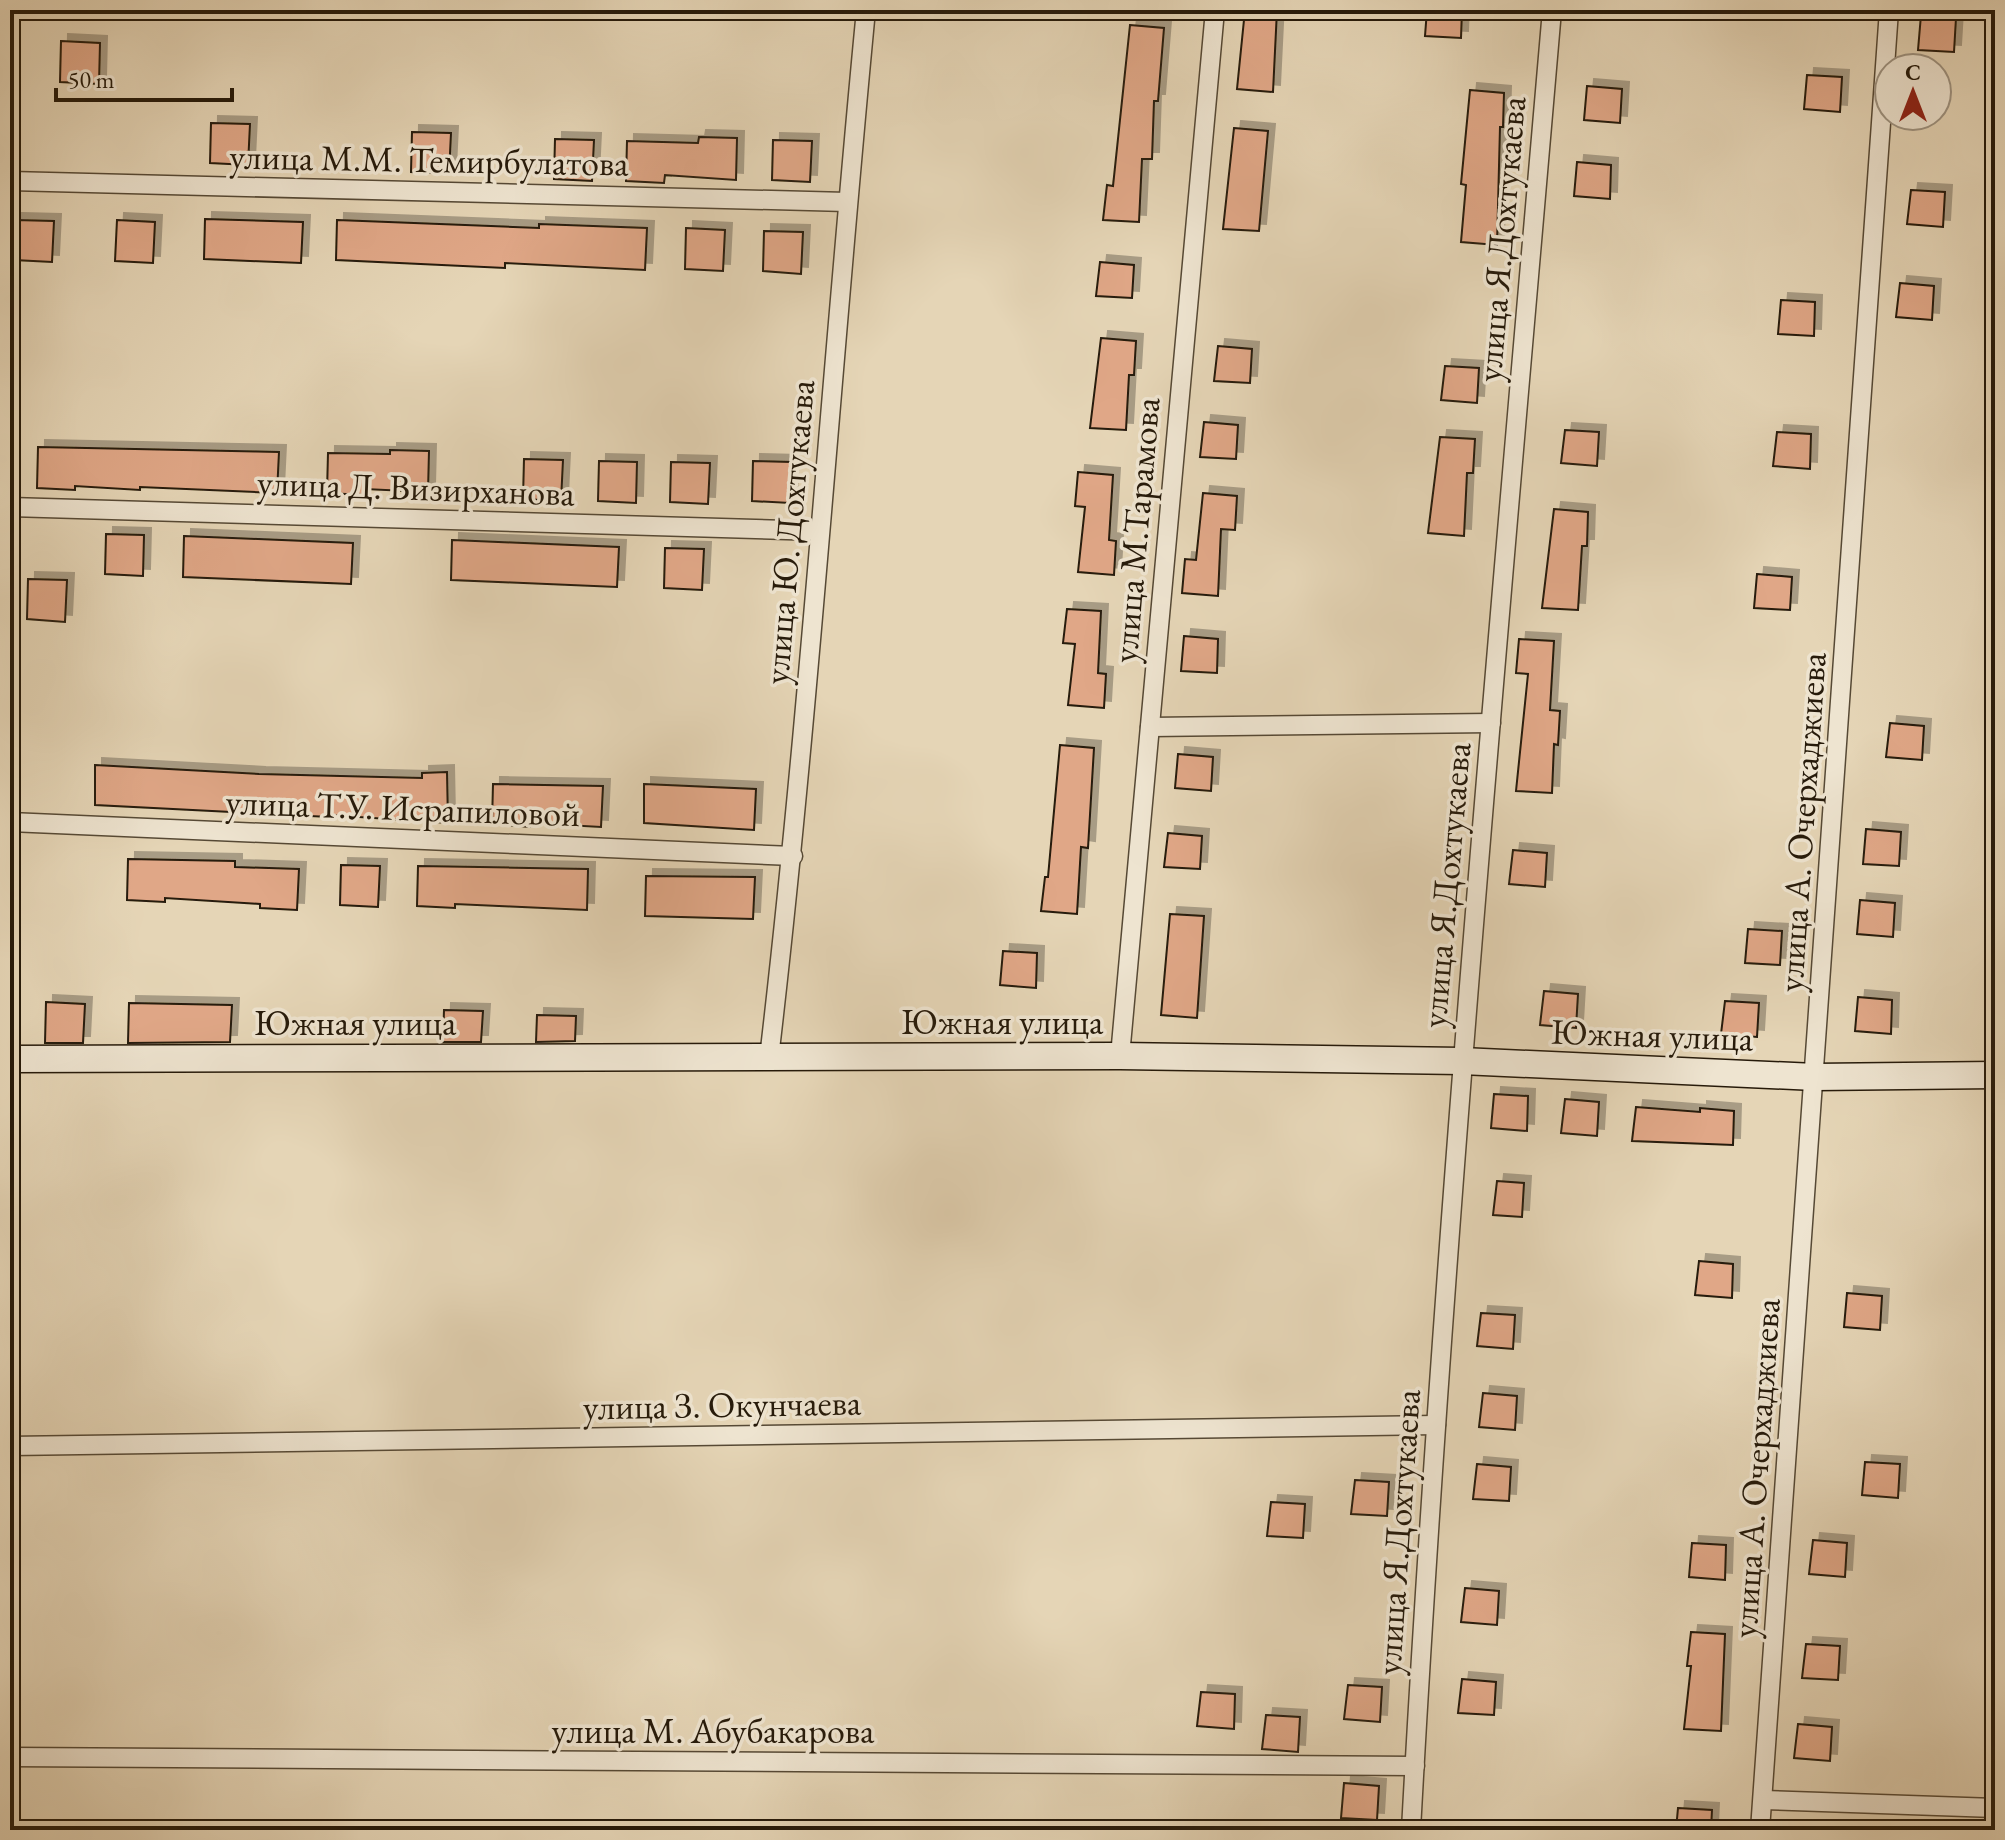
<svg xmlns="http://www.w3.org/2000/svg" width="2005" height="1840" viewBox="0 0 2005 1840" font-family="'EB Garamond',serif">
<defs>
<filter id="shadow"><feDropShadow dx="7" dy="-7" stdDeviation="0" flood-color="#0004"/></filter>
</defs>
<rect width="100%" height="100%" fill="#e5d5b6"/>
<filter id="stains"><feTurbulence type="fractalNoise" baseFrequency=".0025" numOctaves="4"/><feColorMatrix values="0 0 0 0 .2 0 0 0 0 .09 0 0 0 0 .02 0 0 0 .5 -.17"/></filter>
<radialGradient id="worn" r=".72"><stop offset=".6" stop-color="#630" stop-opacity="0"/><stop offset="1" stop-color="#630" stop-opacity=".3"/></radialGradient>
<g fill="#e0a787" stroke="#261a0a" stroke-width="2" filter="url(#shadow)">
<path d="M1245 10H1277L1273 92 1237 89Z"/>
<path d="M1427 10H1462L1461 38 1425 36Z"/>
<path d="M1921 15 1956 18 1954 52 1918 50Z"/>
<path d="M1130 25 1164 28 1158 101H1154L1152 159H1142L1139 222 1103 220 1107 185 1113 186Z"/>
<path d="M61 41 100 43 99 84 60 82Z"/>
<path d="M1807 75 1842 77 1840 112 1804 109Z"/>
<path d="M1587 86 1622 89 1620 123 1584 120Z"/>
<path d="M1470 90 1504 93 1503 127H1500L1497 245 1461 242 1466 185 1461 184Z"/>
<path d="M211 123 250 124 248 165 210 163Z"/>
<path d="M1234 128 1268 131 1259 231 1223 229Z"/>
<path d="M412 132 451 133 449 174 411 172Z"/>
<path d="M699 137 737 138 736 180 665 175 664 183 626 181 627 141 698 143Z"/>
<path d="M555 139 594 140 592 181 554 179Z"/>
<path d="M773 140 812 141 810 182 772 180Z"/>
<path d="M1577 162 1611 165 1610 199 1574 196Z"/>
<path d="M1911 190 1945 192 1943 227 1907 224Z"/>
<path d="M205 219 303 222 301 263 204 259Z"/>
<path d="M15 220 54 221 52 262 14 260Z"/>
<path d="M117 220 155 222 153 263 115 261Z"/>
<path d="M337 220 539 228V224L647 228 645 270 505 263V268L336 260Z"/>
<path d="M686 228 725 230 723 271 685 269Z"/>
<path d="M764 231 803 232 801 274 763 271Z"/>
<path d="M1100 262 1134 265 1132 298 1096 296Z"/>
<path d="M1900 283 1934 286 1932 320 1896 317Z"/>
<path d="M1781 300 1815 302 1814 336 1778 334Z"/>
<path d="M1101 338 1136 341 1134 375H1129L1126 430 1090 428Z"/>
<path d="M1218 346 1252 349 1250 383 1214 381Z"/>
<path d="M1445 366 1479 368 1477 403 1441 400Z"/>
<path d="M1204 422 1238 425 1236 459 1200 457Z"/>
<path d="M1565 430 1599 432 1597 466 1561 463Z"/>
<path d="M1777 432 1811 434 1810 469 1773 466Z"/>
<path d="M1440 437 1475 439 1473 473H1467L1464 536 1428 533Z"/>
<path d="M38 447 279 452 277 493 140 487V490L75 486V490L37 488Z"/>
<path d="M390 450 429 451 428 492 365 489V495L327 493 328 453 390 454Z"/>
<path d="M524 459 563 460 561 501 523 499Z"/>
<path d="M599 461 637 462 636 503 598 501Z"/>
<path d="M753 461 792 462 790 503 752 501Z"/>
<path d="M671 462 710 463 708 504 670 502Z"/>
<path d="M1078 472 1113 475 1109 540 1116 541 1114 575 1078 572 1085 507 1075 506Z"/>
<path d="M1203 493 1237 496 1235 530 1221 529 1218 596 1182 593 1185 559 1196 560Z"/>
<path d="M1554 509 1588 512 1587 546H1582L1578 610 1542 608Z"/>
<path d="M106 534 144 535 143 576 105 574Z"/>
<path d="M184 536 353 543 351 584 183 577Z"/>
<path d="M452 540 619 547 617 587 451 580Z"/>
<path d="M665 548 704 549 702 590 664 588Z"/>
<path d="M1757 574 1792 577 1790 610 1754 608Z"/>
<path d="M28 579 67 580 65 622 27 619Z"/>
<path d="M1067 609 1101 611 1098 673 1106 674 1104 708 1068 705 1075 644 1063 643Z"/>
<path d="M1184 636 1218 639 1217 673 1181 671Z"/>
<path d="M1519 639 1554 641 1550 710 1560 711 1558 745 1554 744 1552 793 1516 791 1528 674 1516 673Z"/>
<path d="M1890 723 1924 726 1922 760 1886 757Z"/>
<path d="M1060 745 1094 748 1088 848 1081 847 1077 914 1041 911 1045 877H1048Z"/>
<path d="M1178 754 1213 757 1211 791 1175 788Z"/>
<path d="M95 765 259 774 422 778V773L447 772 448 823 329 815V817L95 805Z"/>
<path d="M493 784 603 786 601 827 530 823V827L492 824Z"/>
<path d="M644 784 756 789 754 830 644 823Z"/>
<path d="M1866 829 1901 832 1899 866 1863 864Z"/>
<path d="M1168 833 1202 836 1200 869 1164 867Z"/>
<path d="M1513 850 1547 853 1545 887 1509 884Z"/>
<path d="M128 859 235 861V867L299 869 297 910 260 908V904L165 898V902L127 900Z"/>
<path d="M341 865 380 866 378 907 340 905Z"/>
<path d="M418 866 588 869 587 910 455 904V908L417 906Z"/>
<path d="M646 876 755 877 753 919 645 916Z"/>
<path d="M1860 900 1895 903 1893 937 1857 934Z"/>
<path d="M1170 914 1204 916 1197 1018 1161 1015Z"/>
<path d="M1748 929 1782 931 1780 965 1745 963Z"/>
<path d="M1003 951 1037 953 1036 988 1000 985Z"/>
<path d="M1544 991 1578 994 1576 1028 1540 1025Z"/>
<path d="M1858 997 1892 1000 1891 1034 1855 1031Z"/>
<path d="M1725 1001 1759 1003 1757 1037 1721 1034Z"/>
<path d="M46 1002 85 1004 83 1043H45Z"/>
<path d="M129 1003 232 1005 230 1042 128 1043Z"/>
<path d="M444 1010 483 1011 481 1042H443Z"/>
<path d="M537 1015 576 1016 575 1041 536 1042Z"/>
<path d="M1494 1094 1528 1096 1527 1131 1491 1128Z"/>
<path d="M1565 1099 1599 1102 1597 1136 1561 1133Z"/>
<path d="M1636 1107 1700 1112V1108L1734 1111 1733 1145 1632 1141Z"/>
<path d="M1497 1181 1524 1183 1522 1217 1493 1215Z"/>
<path d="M1699 1261 1733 1264 1732 1298 1695 1295Z"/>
<path d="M1847 1293 1882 1296 1880 1330 1844 1327Z"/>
<path d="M1481 1313 1515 1315 1513 1349 1477 1346Z"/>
<path d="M1483 1393 1517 1396 1515 1430 1479 1427Z"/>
<path d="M1865 1462 1900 1464 1898 1498 1862 1495Z"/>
<path d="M1477 1464 1511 1467 1509 1501 1473 1499Z"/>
<path d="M1355 1480 1389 1482 1387 1516 1351 1514Z"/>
<path d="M1271 1502 1305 1504 1303 1538 1267 1536Z"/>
<path d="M1813 1540 1847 1543 1845 1577 1809 1574Z"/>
<path d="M1692 1543 1726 1545 1725 1580 1689 1577Z"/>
<path d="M1465 1588 1499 1591 1497 1625 1461 1622Z"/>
<path d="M1691 1632 1725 1634 1721 1731 1684 1729 1691 1666H1687Z"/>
<path d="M1806 1644 1840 1646 1838 1680 1802 1678Z"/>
<path d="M1462 1679 1496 1682 1494 1715 1458 1713Z"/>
<path d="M1348 1685 1382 1687 1380 1722 1344 1719Z"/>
<path d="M1201 1692 1235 1694 1234 1729 1197 1726Z"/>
<path d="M1266 1715 1300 1717 1298 1752 1262 1749Z"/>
<path d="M1798 1724 1832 1727 1830 1761 1794 1758Z"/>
<path d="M1344 1783 1379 1786 1377 1820 1341 1818Z"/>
<path d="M1678 1808 1712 1810 1711 1830H1676Z"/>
</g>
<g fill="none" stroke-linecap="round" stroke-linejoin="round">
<defs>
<g id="minor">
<path d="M10 181 847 202"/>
<path d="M10 507 819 531"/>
<path d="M1150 727 1491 723"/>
<path d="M10 822 793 856"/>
<path d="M1120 1056 1215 10"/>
<path d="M769 1058C810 710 832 359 866 10"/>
<path d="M10 1446 1436 1425"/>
<path d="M10 1757 1415 1766"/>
<path d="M1763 1800 1995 1808"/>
<path d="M1411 1830C1444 1222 1500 616 1552 10"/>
<path d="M1760 1830 1889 10"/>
</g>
<path id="secondary" d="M10 1059 1120 1056 1462 1061 1815 1077 1995 1075"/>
</defs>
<use href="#minor" stroke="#564935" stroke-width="21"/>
<use href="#secondary" stroke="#261a0a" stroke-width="29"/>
<use href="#minor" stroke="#eee4d0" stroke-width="18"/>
<use href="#secondary" stroke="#eee4d0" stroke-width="26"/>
</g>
<g text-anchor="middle" stroke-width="7" stroke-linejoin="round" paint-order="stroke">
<g font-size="36" fill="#261a0a" stroke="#eee4d0">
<text transform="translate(429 159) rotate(1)" y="13">улица М.М. Темирбулатова</text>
<text transform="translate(1500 239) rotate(-85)" y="13">улица Я.Дохтукаева</text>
<text transform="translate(416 487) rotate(2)" y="13">улица Д. Визирханова</text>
<text transform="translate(1135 530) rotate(-85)" y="13">улица М.Тарамова</text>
<text transform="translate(788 532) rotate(-85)" y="13">улица Ю. Дохтукаева</text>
<text transform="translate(403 807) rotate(2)" y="13">улица Т.У. Исрапиловой</text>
<text transform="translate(1801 822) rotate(-86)" y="13">улица А. Очерхаджиева</text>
<text transform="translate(1445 885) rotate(-85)" y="13">улица Я.Дохтукаева</text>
<text x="1002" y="1034">Южная улица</text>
<text x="355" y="1035">Южная улица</text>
<text transform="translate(1652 1034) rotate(2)" y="13">Южная улица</text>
<text transform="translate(722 1404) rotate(-1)" y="13">улица З. Окунчаева</text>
<text transform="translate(1755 1468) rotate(-86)" y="13">улица А. Очерхаджиева</text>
<text transform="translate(1397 1532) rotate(-86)" y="13">улица Я.Дохтукаева</text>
<text x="713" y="1743">улица М. Абубакарова</text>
</g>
</g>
<rect width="2005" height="1840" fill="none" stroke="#e5d5b6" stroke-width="40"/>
<rect x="12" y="12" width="1981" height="1816" fill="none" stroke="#261a0a" stroke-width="4"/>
<rect x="20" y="20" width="1965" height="1800" fill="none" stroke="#261a0a" stroke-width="2"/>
<g transform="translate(1913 92)"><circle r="38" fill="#eee4d0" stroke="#9e9381" stroke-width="2"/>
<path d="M0-6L14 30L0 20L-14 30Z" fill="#8f2418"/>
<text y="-12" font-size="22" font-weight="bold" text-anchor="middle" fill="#261a0a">С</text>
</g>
<path d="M56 88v12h176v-12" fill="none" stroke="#261a0a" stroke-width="4"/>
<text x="68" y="88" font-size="24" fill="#261a0a" stroke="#eee4d0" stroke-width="6" paint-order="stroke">50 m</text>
<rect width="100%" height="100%" filter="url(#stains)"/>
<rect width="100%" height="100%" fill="url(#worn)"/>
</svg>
